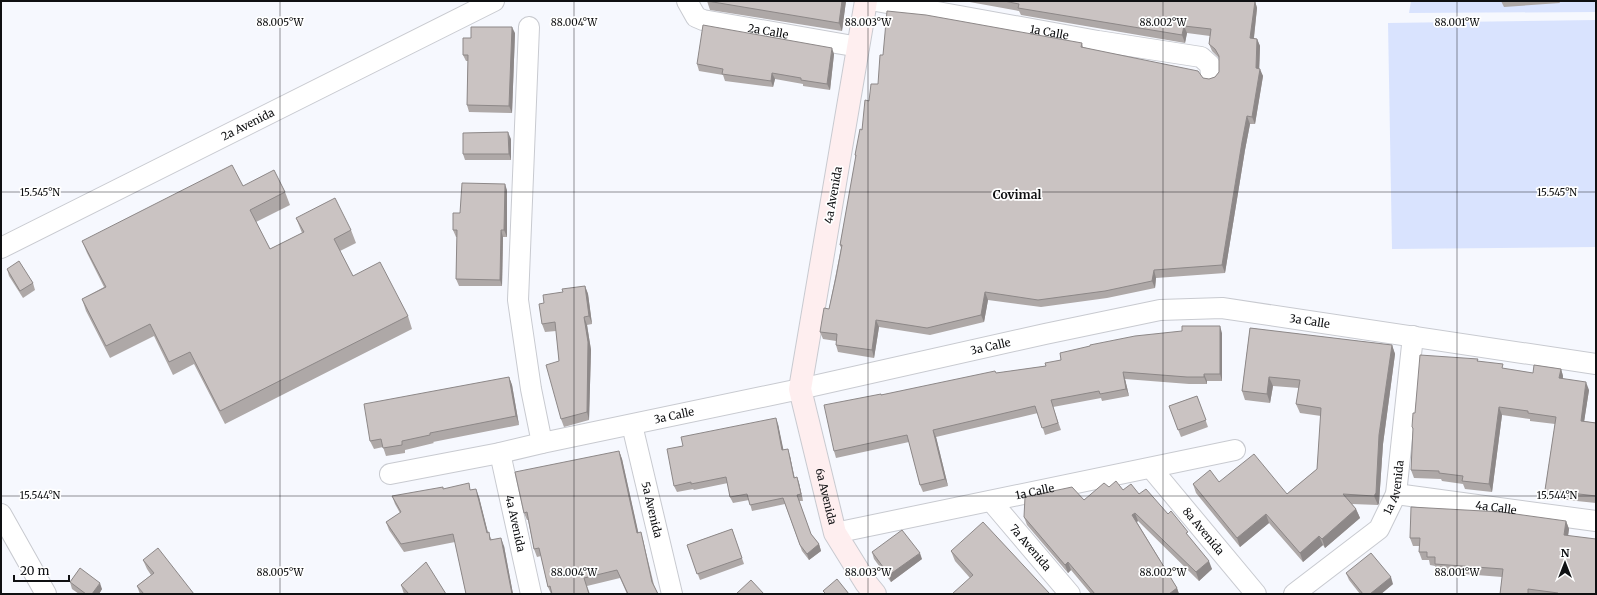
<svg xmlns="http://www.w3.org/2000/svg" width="1597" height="595" viewBox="0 0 1597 595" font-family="Merriweather,serif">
<rect width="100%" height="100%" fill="#f6f8fe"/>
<g fill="#d9e3fe">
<path d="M1411 1H1596V12L1409 13Z"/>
<path d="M1596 20V247L1392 249 1388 23Z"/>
</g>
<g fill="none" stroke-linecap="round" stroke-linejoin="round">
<defs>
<g id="street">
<path id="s1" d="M687 1 696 17 703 20 859 47"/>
<path id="s2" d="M876 1 1098 41 1201 57 1210 65 1211 75"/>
<path d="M529 27 518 300 531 389 542 443"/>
<path id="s3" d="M1 248 494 1"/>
<path id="s4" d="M632 425 672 594"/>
<path id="s5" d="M500 453 531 594"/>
<path id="s6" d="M1151 468 1256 594"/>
<path id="s7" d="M390 474 500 453 542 443 800 389 1045 334 1160 310 1222 308 1596 364"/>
<path id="s8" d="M1396 494 1596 521"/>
<path id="s9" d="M991 501 1070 594"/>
<path d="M1 514 46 594"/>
<path id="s10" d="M835 533 1235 450"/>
<path id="s11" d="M1294 594 1379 529 1396 494 1413 336"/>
</g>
<g id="secondary">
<path id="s12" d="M866 1 800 389 835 533 866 583 875 594"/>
</g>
</defs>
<use href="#street" stroke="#c8cad0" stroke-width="22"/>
<use href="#secondary" stroke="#c8cad0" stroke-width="24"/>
<use href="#street" stroke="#fff" stroke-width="20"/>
<use href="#secondary" stroke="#feeeef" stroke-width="22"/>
</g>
<g fill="#aea8a7">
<path d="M707 1H846L842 31 710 10Z"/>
<path d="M964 1H1255L1257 8 1254 38 1257 39 1260 46 1259 69 1263 76 1255 124H1250L1245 150 1225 273 1156 278 1155 288 1107 298 1041 307 988 300 984 322 930 335 879 327 874 358 838 352 836 345V341L823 339 820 332 829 309 841 248 840 245 856 158 855 155 869 101 878 84 1082 43 1083 47 1203 78 1209 79 1215 77 1219 72V58L1212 51 1209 44 1210 36 1187 33 1185 43 1021 15 1019 11Z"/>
<path d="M1501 1H1559L1560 3 1504 7Z"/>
<path d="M515 33 512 113 469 112 467 105 468 61H466L463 55 471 38Z"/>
<path d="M834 54 830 90 803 86V84L775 79 773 87 725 81 723 75 699 71 697 64Z"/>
<path d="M511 139V160H465L463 154Z"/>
<path d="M243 186 285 192 290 205 256 222 270 249 302 233 296 218 351 230 356 243 340 251 353 276 408 316 412 329 225 424 194 364 173 375 154 336 110 358 86 311 82 299 104 287 87 253 82 241Z"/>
<path d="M507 190V237H503L502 286H459L456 279 457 237H456L453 230 460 213Z"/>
<path d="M7 269 33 283 35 290 23 298 9 276Z"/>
<path d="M585 286 588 294 592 324 587 325 591 350 589 420 564 427 561 419 559 361 556 331 545 332 542 324 544 303 563 292Z"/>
<path d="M1250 328 1392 345 1395 354 1383 444 1379 503 1378 505 1352 504 1356 509 1360 518 1325 548 1323 545 1303 562 1269 523 1240 547 1196 493 1193 484 1219 482 1287 494 1317 469 1321 416 1300 413 1296 404 1299 388 1273 386 1270 403 1245 400 1242 391Z"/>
<path d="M1222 333V381H1207V384H1189L1125 379 1129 396 1102 401 1101 398 1053 407 1061 430 1045 435 1038 413 936 437 948 486 923 492 920 485 909 442 836 458 834 451 881 395 996 373 1046 366Z"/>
<path d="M1478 359V361L1504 369 1533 373 1561 369 1563 376V379L1589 390 1584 421 1596 423V503L1548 498 1545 490 1555 424 1530 421V419L1502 415 1492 492 1465 489 1463 484 1442 481 1441 479 1414 478 1411 470 1413 430 1412 427Z"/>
<path d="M509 377 512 385 519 425 433 442 434 443 405 450V453L386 456 383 447 374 449 370 441Z"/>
<path d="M1197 396 1208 427 1181 437 1169 406Z"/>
<path d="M778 424 783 450 790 456 794 478 797 477 799 483 803 501H799L811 534 819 544 821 551 809 560 802 551 785 504 752 511 749 500 733 503 730 497 728 483 694 490 693 489 677 492 674 486Z"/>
<path d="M619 451 622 459 638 532 643 540 654 585 658 594H627L620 578 587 586 590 594H551L548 587 541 556 537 557 534 549 528 520H527L524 513Z"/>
<path d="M1109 487 1123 490 1139 494 1168 514 1190 538 1212 569 1199 581 1138 521 1137 522 1177 588 1179 594H1091L1071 570 1068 573 1027 525 1024 517 1084 500Z"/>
<path d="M444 489 471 490 479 497 488 533 492 540 504 546 513 594H466L455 542 404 552 389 530 386 522 400 513 395 504 392 496Z"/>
<path d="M1566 521 1569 529 1568 535 1596 594H1500L1502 577 1438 572 1435 566 1430 565 1429 560H1422L1419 552 1420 546H1413L1410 538Z"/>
<path d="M732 529 744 564 700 580 687 545Z"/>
<path d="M951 551 1050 594 970 578 955 561Z"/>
<path d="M872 552 922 559 891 582 874 559Z"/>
<path d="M143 560 194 594H140L137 586 151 575 147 569Z"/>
<path d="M1346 573 1393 584 1381 594H1360L1349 580Z"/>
<path d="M70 582 102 589 99 594H79L72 589Z"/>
<path d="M401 585 446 594H404Z"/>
</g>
<g fill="#8d8888">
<path d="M842 1H846L842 31 839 23Z"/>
<path d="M1255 1 1257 8 1253 45 1250 38Z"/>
<path d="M1184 26 1187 33 1185 43 1182 35Z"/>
<path d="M512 27 515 33 512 113 509 106Z"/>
<path d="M1257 39 1260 46 1259 76 1256 68Z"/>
<path d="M832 48 834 54 830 90 827 84Z"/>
<path d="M1260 69 1263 76 1255 124 1252 117Z"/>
<path d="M772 73 775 79 773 87 771 81Z"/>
<path d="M1247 116 1250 124 1245 150 1225 273 1222 265 1242 142Z"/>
<path d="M508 132 511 139V160L509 154Z"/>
<path d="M505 184 507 190V237L504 230Z"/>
<path d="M501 230 503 237 502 286 500 280Z"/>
<path d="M1154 270 1156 278 1155 288 1152 281Z"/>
<path d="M585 286 588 294 592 324 589 316Z"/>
<path d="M985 292 988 300 984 322 981 315Z"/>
<path d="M584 317 587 325 591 350 589 420 587 412Z"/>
<path d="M876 320 879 327 874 358 872 350Z"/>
<path d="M1220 326 1222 333V381L1220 374Z"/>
<path d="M1392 345 1395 354 1383 444 1379 503 1378 505 1374 496 1379 435Z"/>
<path d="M1561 369 1563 376 1562 386 1559 378Z"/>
<path d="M1123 372 1125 379 1129 396 1126 389Z"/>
<path d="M1204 374 1207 381V384L1204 377Z"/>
<path d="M509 377 512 385 519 425 516 416Z"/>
<path d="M1269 377 1273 386 1270 403 1267 394Z"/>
<path d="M1586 382 1589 390 1583 429 1581 421Z"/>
<path d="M1499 407 1502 415 1492 492 1489 484Z"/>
<path d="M776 418 778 424 785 457 782 450Z"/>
<path d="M933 430 936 437 948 486 945 479Z"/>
<path d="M788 449 790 456 796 484 794 478Z"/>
<path d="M619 451 622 459 640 540 637 533Z"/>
<path d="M797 477 799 483 803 501 801 494Z"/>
<path d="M476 489 479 497 490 541 487 533Z"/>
<path d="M1356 509 1360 518 1325 548 1322 539Z"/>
<path d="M1135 513 1138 521 1135 523 1132 515Z"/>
<path d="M1266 514 1269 523 1240 547 1237 538Z"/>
<path d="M1566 521 1569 529 1567 543 1564 535Z"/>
<path d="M641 532 643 540 654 590 652 582Z"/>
<path d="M1319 536 1323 545 1303 562 1300 553Z"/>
<path d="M501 538 504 546 513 594H512Z"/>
<path d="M819 544 821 551 809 560 807 554Z"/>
<path d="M920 553 922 559 891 582 889 575Z"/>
<path d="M1209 561 1212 569 1199 581 1196 572Z"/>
<path d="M1068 562 1071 570 1068 573 1065 565Z"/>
<path d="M1391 577 1393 584 1381 594H1370Z"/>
<path d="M100 583 102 589 99 594H92Z"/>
<path d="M1177 588 1179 594H1169Z"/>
</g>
<g fill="#cac3c2" stroke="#8d8888">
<path d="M707 1H842L839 23Z"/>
<path d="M1004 1H1255L1250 38 1257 39 1256 68 1260 69 1252 117 1247 116 1242 142 1222 265 1154 270 1152 281 1105 291 1038 300 985 292 981 315 927 328 876 320 872 350 836 345 837 334 820 332 824 308 829 309 836 277 842 245H840L845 217 856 155H855L860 129 862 130 865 100 869 101 871 84H878L880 55H883L887 11 926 15 1082 43 1081 47 1198 71 1203 78 1209 79 1215 77 1219 72V56L1215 49 1209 44 1211 29 1184 26 1182 35 1018 8 1019 4Z"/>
<path d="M703 25 832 48 827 84 801 80V78L772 73 771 81 722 74 723 69 697 64Z"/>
<path d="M471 27H512L509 106 467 105 468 55H463V38H471Z"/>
<path d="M508 132 509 154H463V133Z"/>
<path d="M232 165 243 186 274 170 285 192 250 210 270 249 304 232 296 218 335 198 351 230 334 239 353 276 380 262 408 316 220 411 190 352 169 362 150 324 106 346 82 299 106 287 82 241Z"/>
<path d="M462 183 505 184 504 230H501L500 280 456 279 457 230H453V213H460Z"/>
<path d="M19 261 33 283 20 291 7 269Z"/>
<path d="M585 286 589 316 584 317 588 342 587 412 561 419 546 365 559 361 555 322 542 324 539 304 544 303 543 295 563 292 562 289Z"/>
<path d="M1182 326H1220V374H1204V377H1187L1123 372 1126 389 1100 394 1099 391 1051 400 1058 423 1042 428 1035 406 933 430 945 479 920 485 907 435 834 451 824 405 881 394V395L995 371 996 373 1046 366 1045 363 1061 360 1060 353 1090 346V345L1135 336 1182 331Z"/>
<path d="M1250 328 1392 345 1379 435 1376 493 1374 496 1343 494 1356 509 1322 539 1319 536 1300 553 1266 514 1237 538 1193 484 1210 470 1219 482 1254 454 1287 494 1317 469 1321 408 1296 404 1300 380 1269 377 1267 394 1242 391Z"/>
<path d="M1420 355 1478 359 1477 361 1503 364 1502 368 1533 373 1534 365 1561 369 1559 378 1586 382 1581 421 1596 423V496L1545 490 1556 417 1528 413V411L1499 407 1489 484 1462 481 1463 476 1439 473V471L1411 470 1413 428 1412 427 1413 413H1415Z"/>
<path d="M509 377 516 416 430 433V435L402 441V445L383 448 381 439 370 441 364 404Z"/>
<path d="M1197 396 1206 420 1178 430 1169 406Z"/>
<path d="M776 418 782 450 788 449 794 478 797 477 801 494 797 495 811 534 819 544 807 554 800 545 783 498 750 505 747 494 730 497 726 477 691 484V482L674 486 667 449 683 446 681 437Z"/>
<path d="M619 451 637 533 641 532 652 582 658 594H628L617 570 584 578 589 594H552L550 586 548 587 539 548 534 549 527 512 524 513 515 472Z"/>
<path d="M1116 481 1123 490 1131 484 1139 494 1146 489 1168 514 1171 511 1188 532 1186 533 1209 561 1196 572 1135 513 1132 515 1177 588 1169 594H1095L1068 562 1065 565 1024 517 1025 497 1072 487 1084 500 1104 483 1109 487Z"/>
<path d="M469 483 470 490 476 489 487 533 489 532 490 540 501 538 512 594H466L453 534 401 544 386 522 401 512 392 496 443 487V489Z"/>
<path d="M1411 507 1501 512 1566 521 1564 535 1596 539V594H1557L1558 593 1528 589V594H1500L1503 569 1435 564V557H1427V552H1419L1420 538H1410Z"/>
<path d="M983 522 1050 594H952L973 575 951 551Z"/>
<path d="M732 529 742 558 697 574 687 545Z"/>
<path d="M902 530 920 553 889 575 872 552Z"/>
<path d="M158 548 194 594H144L137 586 154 573 143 560Z"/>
<path d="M1371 553 1391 577 1370 594H1363L1346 573Z"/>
<path d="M426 562 446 594H409L401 585Z"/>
<path d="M80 568 100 583 92 594H86L70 582Z"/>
<path d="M837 579 849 594H826L823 591Z"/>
<path d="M751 580 764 594H736Z"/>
</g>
<path fill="none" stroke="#0f1012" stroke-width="1" stroke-opacity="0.45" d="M280 1V594M574 1V594M868 1V594M1163 1V594M1457 1V594M1 192H1596M1 496H1596"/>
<g text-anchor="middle" stroke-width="3.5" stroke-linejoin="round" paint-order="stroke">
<g font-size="11" fill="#0f1012" stroke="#fff">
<text dy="4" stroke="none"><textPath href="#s1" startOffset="92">2a Calle</textPath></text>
<text dy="4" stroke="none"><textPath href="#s2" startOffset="176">1a Calle</textPath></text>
<text dy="4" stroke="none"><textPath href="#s3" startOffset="276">2a Avenida</textPath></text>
<text transform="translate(833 195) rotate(-80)" y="4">4a Avenida</text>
<text dy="4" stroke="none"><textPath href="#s7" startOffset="938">3a Calle</textPath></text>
<text dy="4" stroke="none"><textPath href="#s7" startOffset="614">3a Calle</textPath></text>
<text dy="4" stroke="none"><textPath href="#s7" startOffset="290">3a Calle</textPath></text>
<text dy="4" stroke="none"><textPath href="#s11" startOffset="152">1a Avenida</textPath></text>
<text dy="4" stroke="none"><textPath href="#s10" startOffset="204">1a Calle</textPath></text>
<text dy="4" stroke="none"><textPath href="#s12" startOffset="504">6a Avenida</textPath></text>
<text dy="4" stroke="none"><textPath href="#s8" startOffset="101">4a Calle</textPath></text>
<text dy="4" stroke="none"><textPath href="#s4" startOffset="87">5a Avenida</textPath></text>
<text dy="4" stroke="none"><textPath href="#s5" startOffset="72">4a Avenida</textPath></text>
<text dy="4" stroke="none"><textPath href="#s6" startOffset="82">8a Avenida</textPath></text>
<text dy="4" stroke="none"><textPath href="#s9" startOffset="61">7a Avenida</textPath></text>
</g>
<g font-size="12" font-weight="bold" fill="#0f1012" stroke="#fff">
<text x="1017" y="199">Covimal</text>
</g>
</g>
<g font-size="10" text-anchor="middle" fill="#0f1012" stroke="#fff" stroke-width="3.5" stroke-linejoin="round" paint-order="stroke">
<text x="280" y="26">88.005°W</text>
<text x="574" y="26">88.004°W</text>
<text x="868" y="26">88.003°W</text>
<text x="1163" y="26">88.002°W</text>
<text x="1457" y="26">88.001°W</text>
<text x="40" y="196">15.545°N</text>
<text x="1557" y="196">15.545°N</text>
<text x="40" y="499">15.544°N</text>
<text x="1557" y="499">15.544°N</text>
<text x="280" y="576">88.005°W</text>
<text x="574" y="576">88.004°W</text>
<text x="868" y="576">88.003°W</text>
<text x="1163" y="576">88.002°W</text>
<text x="1457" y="576">88.001°W</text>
</g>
<rect width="1597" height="595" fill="none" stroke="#0f1012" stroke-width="4"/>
<g transform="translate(1565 563)" stroke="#ffffff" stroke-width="3" paint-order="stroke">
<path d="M0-3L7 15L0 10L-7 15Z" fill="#0f1012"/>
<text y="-6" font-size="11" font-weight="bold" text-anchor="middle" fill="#0f1012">N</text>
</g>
<path d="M14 575v6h55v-6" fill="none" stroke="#0f1012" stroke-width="2"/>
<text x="20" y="575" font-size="12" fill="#0f1012" stroke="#ffffff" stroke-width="3" paint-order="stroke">20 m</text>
</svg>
